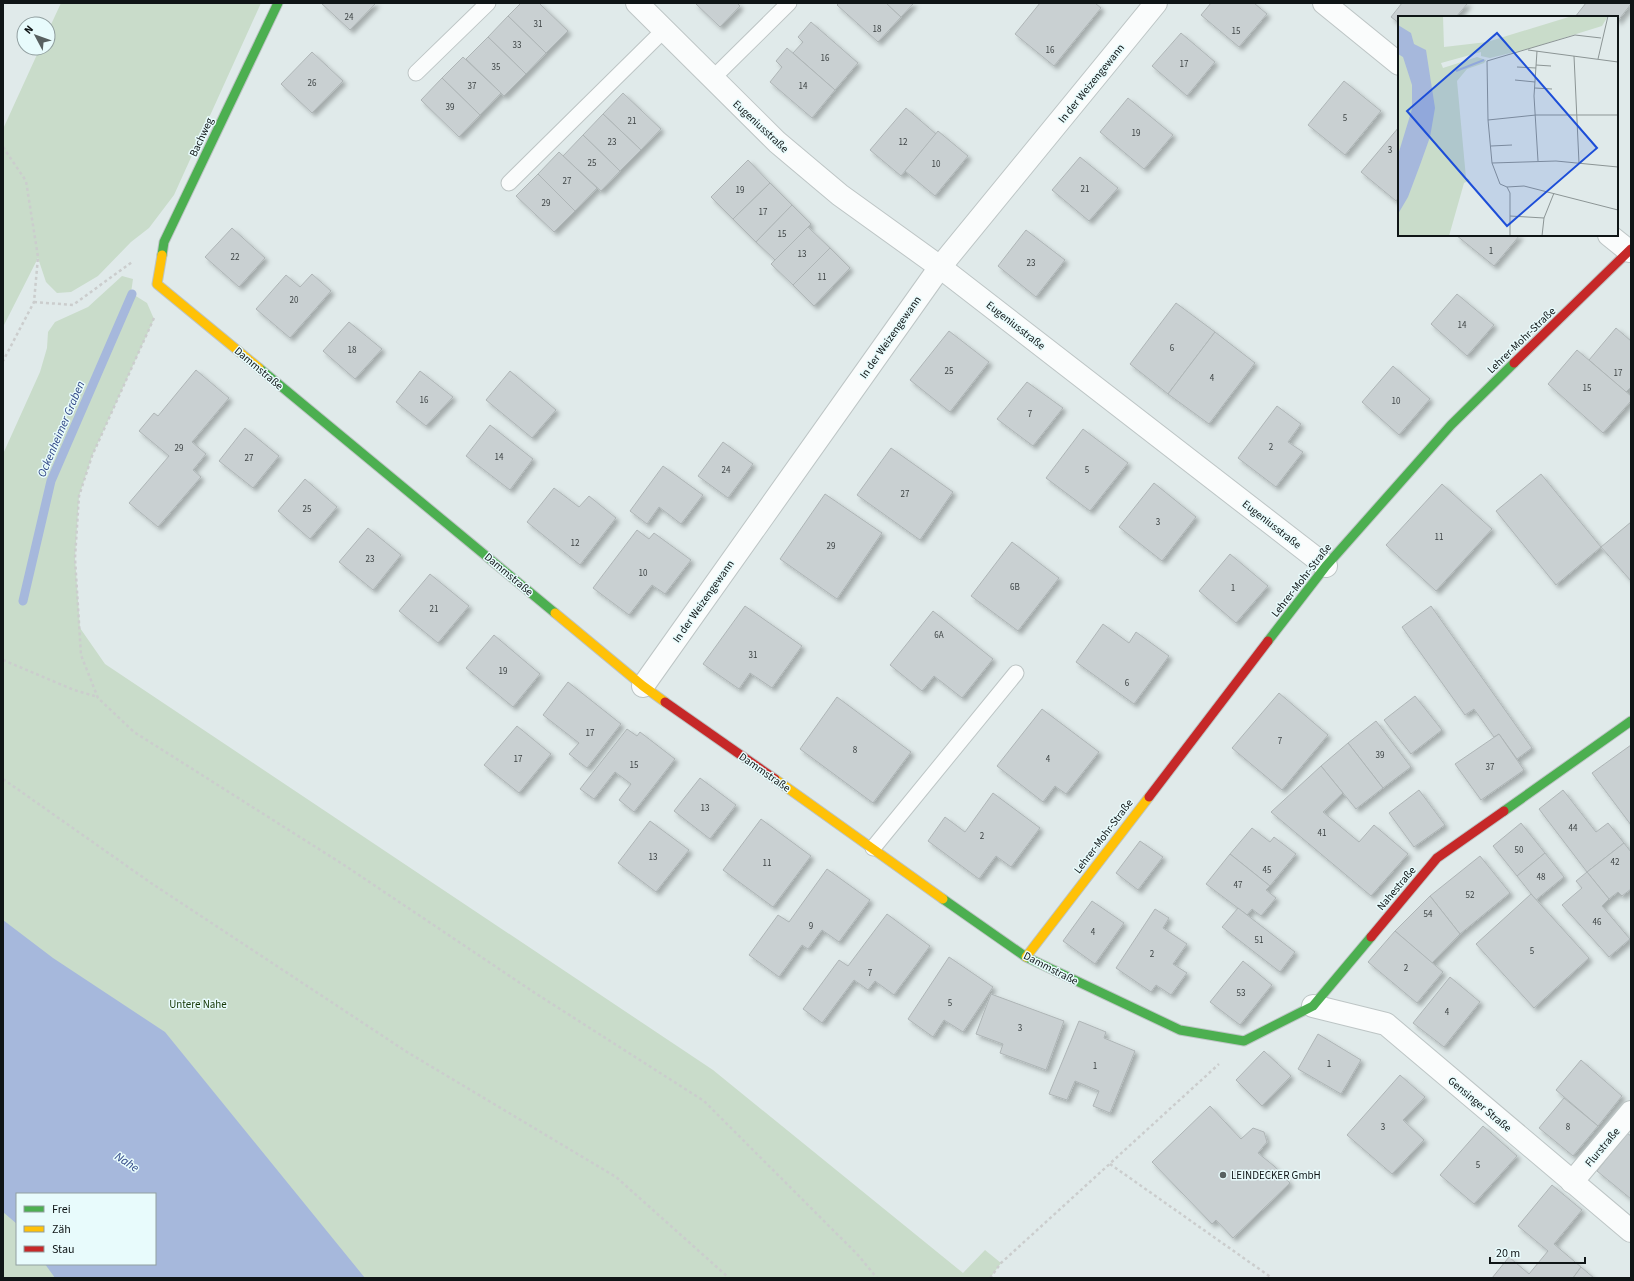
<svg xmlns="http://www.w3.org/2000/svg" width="1634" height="1281" viewBox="0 0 1634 1281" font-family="'Source Sans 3',sans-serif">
<defs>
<filter id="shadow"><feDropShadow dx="3.5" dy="3.5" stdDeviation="2" flood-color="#0004"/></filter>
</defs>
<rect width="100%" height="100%" fill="#e0eaea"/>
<g fill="#c9dcca" fill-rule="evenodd">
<path d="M61 3H261L174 195 149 228 131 242 98 276 71 292 57 293 46 282 38 258 3 327V129L40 48H48V31Z"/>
<path d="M122 276 133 279 131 293 147 303 154 319 92 456 79 496 75 558 80 628 105 664 713 1070 963 1273 985 1250 1001 1263 990 1278H3V454L40 372 47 348 48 332 55 322 88 307ZM17 1194H155V1264H17Z"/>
</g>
<path fill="#a6b8dc" d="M3 920 53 958 165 1032 365 1278H55L45 1264H155V1194H17V1224L3 1212Z"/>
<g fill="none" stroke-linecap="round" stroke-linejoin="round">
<path stroke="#a6b8dc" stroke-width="9" d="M23 601 51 481 132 294"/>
</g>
<g fill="#c9d0d2" stroke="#aeb5b6" filter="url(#shadow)">
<path d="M321 3H376L350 30Z"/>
<path d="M521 3H539L568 31 546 53 508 16Z"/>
<path d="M695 3H737L740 6 720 27Z"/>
<path d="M839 3H886L901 17 878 42 837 5Z"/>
<path d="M886 3H914L901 17Z"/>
<path d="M1040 3H1095L1101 8 1054 66 1015 34Z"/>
<path d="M1211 3H1254L1267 14 1239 47 1201 15Z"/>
<path d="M1402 3H1468L1456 17H1399V23L1391 17Z"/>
<path d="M1586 3H1631V4L1617 22V17H1575Z"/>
<path d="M508 16 546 53 526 74 488 37Z"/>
<path d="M811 22 858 63 835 90 793 53 803 42 798 37Z"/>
<path d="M1181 33 1215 62 1187 96 1152 66Z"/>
<path d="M488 37 526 74 504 96 466 59Z"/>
<path d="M787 48 835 90 812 118 770 82 782 67 776 61Z"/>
<path d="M312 52 343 81 312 113 281 84Z"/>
<path d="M463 57 501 93 480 115 442 78Z"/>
<path d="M442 78 480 115 459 137 421 100Z"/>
<path d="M1344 81 1381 111 1345 155 1308 125Z"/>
<path d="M623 93 661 129 641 150 603 114Z"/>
<path d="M1128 98 1173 135 1144 169 1100 132Z"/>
<path d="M906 108 936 134 901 176 870 150Z"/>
<path d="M603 114 641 150 620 171 583 135Z"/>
<path d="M1399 127V197L1396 201 1361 172Z"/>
<path d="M938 131 968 156 935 196 905 171Z"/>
<path d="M583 135 620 171 601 191 563 156Z"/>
<path d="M559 152 597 188 575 211 538 174Z"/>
<path d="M1080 157 1118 188 1089 221 1052 190Z"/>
<path d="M748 160 770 183 733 219 711 197Z"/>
<path d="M538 174 575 211 554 232 516 196Z"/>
<path d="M770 183 792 205 756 242 733 219Z"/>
<path d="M792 205 811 224 775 260 756 242Z"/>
<path d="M808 227 830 248 793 285 771 264Z"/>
<path d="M232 228 265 258 239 287 205 257Z"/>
<path d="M1026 230 1065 260 1036 297 998 266Z"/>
<path d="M1456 235H1520L1494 266Z"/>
<path d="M830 248 850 268 814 306 793 285Z"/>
<path d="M312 274 331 291 290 338 256 309 286 275 300 287Z"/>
<path d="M1457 294 1494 325 1467 356 1431 324Z"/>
<path d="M1176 303 1215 332 1168 394 1130 364Z"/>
<path d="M349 322 382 349 355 379 323 351Z"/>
<path d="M1616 328 1631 341V387L1626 392 1589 360Z"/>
<path d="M949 331 989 362 950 412 910 380Z"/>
<path d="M1215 332 1255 363 1209 424 1168 394Z"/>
<path d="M1577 350 1631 396V401L1603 433 1548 384Z"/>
<path d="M1393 366 1430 399 1399 435 1362 402Z"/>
<path d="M196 370 229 398 192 442 206 454 193 470 201 477 158 527 129 503 169 456 139 431 154 413 158 416Z"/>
<path d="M420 371 453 397 426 426 396 402Z"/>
<path d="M510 371 556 410 532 438 486 400Z"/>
<path d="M1027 382 1063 408 1033 446 997 419Z"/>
<path d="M1277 406 1301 424 1288 442 1303 452 1276 487 1238 458Z"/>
<path d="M490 425 533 459 510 490 466 456Z"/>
<path d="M245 428 279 456 253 488 219 461Z"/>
<path d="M1083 429 1128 463 1090 511 1046 478Z"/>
<path d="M723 442 753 464 728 498 698 476Z"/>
<path d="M891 448 953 492 920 540 857 495Z"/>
<path d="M663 466 703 495 681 524 659 507 647 524 630 511Z"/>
<path d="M1541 474 1601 547 1556 585 1496 511Z"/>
<path d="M305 479 337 507 310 539 278 511Z"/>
<path d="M1154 483 1196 517 1162 561 1119 527Z"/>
<path d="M1442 484 1492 529 1436 591 1386 545Z"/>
<path d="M554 488 579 507 589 496 616 518 580 565 527 522Z"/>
<path d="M825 494 882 533 837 599 780 559Z"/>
<path d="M1631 522V581L1601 547Z"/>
<path d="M368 528 401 555 373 590 339 562Z"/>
<path d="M637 530 649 539 654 533 691 560 665 594 652 585 629 615 593 588Z"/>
<path d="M1012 542 1059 578 1018 631 971 596Z"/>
<path d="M1230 554 1268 586 1236 623 1199 591Z"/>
<path d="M430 574 469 606 438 643 399 611Z"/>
<path d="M745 606 802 646 772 688 750 673 739 689 703 664Z"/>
<path d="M1431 606 1532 748 1517 759 1499 734 1494 737 1474 709 1465 715 1402 627Z"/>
<path d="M933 611 993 659 962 698 934 676 922 691 890 665Z"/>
<path d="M1103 624 1129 643 1136 632 1169 656 1134 704 1076 662Z"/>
<path d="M494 635 540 674 513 707 466 668Z"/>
<path d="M568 682 621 724 587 768 569 754 579 743 543 715Z"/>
<path d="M1279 693 1328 735 1282 790 1232 748Z"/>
<path d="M1415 696 1442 730 1411 754 1384 720Z"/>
<path d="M837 697 911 752 873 803 800 749Z"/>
<path d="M1042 709 1099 752 1066 794 1055 786 1043 802 997 766Z"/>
<path d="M1376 721 1411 767 1383 788 1348 743Z"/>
<path d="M517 726 551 754 519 793 484 765Z"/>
<path d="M627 729 637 736 640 732 675 759 634 812 619 800 631 784 615 772 594 799 580 789Z"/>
<path d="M1499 734 1524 770 1481 800 1455 764Z"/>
<path d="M1348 743 1383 788 1356 809 1321 766Z"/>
<path d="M1631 745V825L1592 773Z"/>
<path d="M1321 766 1343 793 1323 812 1359 842 1374 825 1408 854 1371 896 1271 812Z"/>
<path d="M700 778 736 805 710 839 674 811Z"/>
<path d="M1419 790 1445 825 1414 847 1389 813Z"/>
<path d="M1563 790 1596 832 1608 823 1624 843 1587 872 1539 809Z"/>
<path d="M993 793 1040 828 1011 867 996 856 979 879 928 841 945 817 965 832Z"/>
<path d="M761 819 811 856 773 907 723 870Z"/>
<path d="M650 821 689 850 656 892 618 863Z"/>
<path d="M1521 823 1545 853 1517 876 1493 846Z"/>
<path d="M1252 828 1270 842 1274 837 1296 854 1270 886 1230 854Z"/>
<path d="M1140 841 1163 857 1138 890 1116 873Z"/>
<path d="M1624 843 1631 852V889L1622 896 1618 892 1609 899 1587 872Z"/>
<path d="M1545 853 1564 877 1536 900 1517 876Z"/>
<path d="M1230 854 1270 886 1266 890 1276 898 1261 916 1252 909 1247 915 1206 884Z"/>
<path d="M1480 856 1510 893 1460 934 1430 896Z"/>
<path d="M827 869 870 900 839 942 822 930 808 949 802 945 779 977 749 955 778 915 789 922Z"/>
<path d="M1587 872 1609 899 1602 906 1630 939 1609 957 1562 905 1582 888 1576 881Z"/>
<path d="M1531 894 1589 958 1534 1008 1476 944Z"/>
<path d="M1430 896 1460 934 1432 963 1395 931Z"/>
<path d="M1092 901 1124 923 1095 964 1063 941Z"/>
<path d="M1238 908 1295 952 1280 972 1222 927Z"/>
<path d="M1155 909 1169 918 1163 928 1187 944 1173 964 1187 973 1171 995 1156 985 1151 992 1116 968Z"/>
<path d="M887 914 930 946 894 995 875 981 868 990 854 980 822 1023 803 1009 839 960 848 966Z"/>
<path d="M1395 931 1443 972 1417 1003 1368 962Z"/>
<path d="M949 957 993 987 963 1032 944 1020 933 1037 908 1019Z"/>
<path d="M1243 961 1272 985 1240 1025 1210 1002Z"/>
<path d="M1450 977 1480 1002 1444 1047 1413 1023Z"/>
<path d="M991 994 1064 1021 1046 1070 1000 1053 1003 1044 976 1034Z"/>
<path d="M1079 1021 1106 1032 1104 1038 1135 1051 1110 1113 1093 1106 1099 1091 1075 1081 1067 1100 1049 1094Z"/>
<path d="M1318 1034 1361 1060 1341 1094 1298 1069Z"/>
<path d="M1264 1051 1291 1076 1262 1106 1236 1080Z"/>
<path d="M1581 1060 1622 1096 1598 1126 1556 1090Z"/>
<path d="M1400 1075 1425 1097 1403 1120 1424 1140 1392 1174 1347 1135Z"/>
<path d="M1564 1098 1598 1126 1573 1156 1539 1128Z"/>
<path d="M1210 1106 1241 1139 1253 1128 1264 1132 1267 1142 1258 1153 1274 1166 1290 1183 1233 1238 1216 1220 1212 1224 1152 1162Z"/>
<path d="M1483 1126 1517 1156 1474 1204 1440 1175Z"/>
<path d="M1627 1133 1631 1136V1199L1597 1171Z"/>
<path d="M1552 1185 1582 1210 1554 1244 1581 1267 1573 1278H1492L1509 1257 1529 1274 1548 1251 1518 1226Z"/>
<path d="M1581 1267 1594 1278H1573Z"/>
</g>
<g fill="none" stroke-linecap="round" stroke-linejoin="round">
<defs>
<g id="lane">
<path d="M416 73 488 3"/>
<path d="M712 79 789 3"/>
<path d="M509 183 664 30"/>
<path d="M873 848 1016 673"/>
</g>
<g id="street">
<path d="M637 3 777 142 840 195 940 267 1326 566"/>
<path d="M1324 3 1399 64"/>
<path d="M1609 235 1629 251"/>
<path d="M643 686 940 267 1156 3"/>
<path d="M1313 1006 1386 1024 1631 1231"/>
<path d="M1572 1182 1631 1112"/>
</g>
<g id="fast">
<path d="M162 255 164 242 278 3"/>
<path d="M259 368 555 613"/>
<path d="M1268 641 1326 566 1451 425 1514 363"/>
<path d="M1504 811 1631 721"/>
<path d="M943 899 1026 957 1180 1030 1244 1041 1313 1006 1371 937"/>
</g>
<g id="slow">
<path d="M162 255 157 284 259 368"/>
<path d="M555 613 643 686 665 702"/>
<path d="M775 779 943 899"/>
<path d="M1026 957 1149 797"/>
</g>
<g id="jam">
<path d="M1514 363 1631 249"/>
<path d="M665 702 775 779"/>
<path d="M1149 797 1268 641"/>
<path d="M1371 937 1437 858 1504 811"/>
</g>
</defs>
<use href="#lane" stroke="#bdc5c5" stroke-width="17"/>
<use href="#street" stroke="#bdc5c5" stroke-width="24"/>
<use href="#fast" stroke="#bdc5c5" stroke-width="11"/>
<use href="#slow" stroke="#bdc5c5" stroke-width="11"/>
<use href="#jam" stroke="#bdc5c5" stroke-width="11"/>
<g stroke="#cbcdcd" stroke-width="2.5" stroke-dasharray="3 3" stroke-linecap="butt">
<path d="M3 147 26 181 38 257 34 302 3 361"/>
<path d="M34 302 73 305 132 262"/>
<path d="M154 318 92 456 79 496 75 558 81 655 98 698 134 732 344 865 535 993 704 1101 858 1255 877 1278"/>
<path d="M3 660 74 690 98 697"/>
<path d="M3 779 151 883 407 1052 616 1177 729 1278"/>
<path d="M1110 1164 1272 1278"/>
<path d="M990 1278 1001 1263 1219 1064"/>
</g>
<use href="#lane" stroke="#fafcfc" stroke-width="15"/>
<use href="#street" stroke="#fafcfc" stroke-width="22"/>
<use href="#fast" stroke="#4caf50" stroke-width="9"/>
<use href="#slow" stroke="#ffc107" stroke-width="9"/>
<use href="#jam" stroke="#c62828" stroke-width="9"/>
</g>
<circle fill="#586060" stroke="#e8fbfc" stroke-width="1.5" cx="1223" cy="1175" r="4"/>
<g text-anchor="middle" stroke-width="3" stroke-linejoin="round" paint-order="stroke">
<g font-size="9" fill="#3e4445">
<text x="349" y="20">24</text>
<text x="538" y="27">31</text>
<text x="877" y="32">18</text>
<text x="1236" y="34">15</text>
<text x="517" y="48">33</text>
<text x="1050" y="53">16</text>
<text x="825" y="61">16</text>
<text x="1184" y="67">17</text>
<text x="496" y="70">35</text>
<text x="312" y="86">26</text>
<text x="472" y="89">37</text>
<text x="803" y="89">14</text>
<text x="450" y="110">39</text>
<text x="1345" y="121">5</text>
<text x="632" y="124">21</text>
<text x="1136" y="136">19</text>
<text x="612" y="145">23</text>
<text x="903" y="145">12</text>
<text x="1390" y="153">3</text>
<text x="592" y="166">25</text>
<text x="936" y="167">10</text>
<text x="567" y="184">27</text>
<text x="1085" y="192">21</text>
<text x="740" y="193">19</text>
<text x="546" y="206">29</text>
<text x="763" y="215">17</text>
<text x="782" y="237">15</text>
<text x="1491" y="254">1</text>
<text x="802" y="257">13</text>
<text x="235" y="260">22</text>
<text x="1031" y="266">23</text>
<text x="822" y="280">11</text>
<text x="294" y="303">20</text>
<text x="1462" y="328">14</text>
<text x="1172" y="351">6</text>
<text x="352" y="353">18</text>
<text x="949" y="374">25</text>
<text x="1618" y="376">17</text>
<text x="1212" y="381">4</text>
<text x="1587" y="391">15</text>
<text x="424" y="403">16</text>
<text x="1396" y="404">10</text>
<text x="1030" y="417">7</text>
<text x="1271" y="450">2</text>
<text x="179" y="451">29</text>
<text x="499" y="460">14</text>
<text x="249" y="461">27</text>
<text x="726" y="473">24</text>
<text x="1087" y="473">5</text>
<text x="905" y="497">27</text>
<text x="307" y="512">25</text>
<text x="1158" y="525">3</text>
<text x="1439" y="540">11</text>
<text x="575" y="546">12</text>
<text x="831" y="549">29</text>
<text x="370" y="562">23</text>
<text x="643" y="576">10</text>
<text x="1015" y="590">6B</text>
<text x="1233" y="591">1</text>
<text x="434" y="612">21</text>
<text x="939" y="638">6A</text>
<text x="753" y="658">31</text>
<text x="503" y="674">19</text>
<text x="1127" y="686">6</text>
<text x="590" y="736">17</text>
<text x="1280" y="744">7</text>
<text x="855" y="753">8</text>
<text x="1380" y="758">39</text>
<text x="518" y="762">17</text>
<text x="1048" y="762">4</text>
<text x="634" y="768">15</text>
<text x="1490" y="770">37</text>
<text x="705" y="811">13</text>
<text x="1573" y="831">44</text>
<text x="1322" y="836">41</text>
<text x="982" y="839">2</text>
<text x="1519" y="853">50</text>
<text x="653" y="860">13</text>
<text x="1615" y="865">42</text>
<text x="767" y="866">11</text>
<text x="1267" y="873">45</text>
<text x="1541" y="880">48</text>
<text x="1238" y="888">47</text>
<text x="1470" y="898">52</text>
<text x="1428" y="917">54</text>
<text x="1597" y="925">46</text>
<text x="811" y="929">9</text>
<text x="1093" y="935">4</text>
<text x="1259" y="943">51</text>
<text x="1532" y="954">5</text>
<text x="1152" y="957">2</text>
<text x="1406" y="971">2</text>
<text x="870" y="976">7</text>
<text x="1241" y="996">53</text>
<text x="950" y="1006">5</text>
<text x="1447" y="1015">4</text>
<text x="1020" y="1031">3</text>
<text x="1329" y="1067">1</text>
<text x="1095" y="1069">1</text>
<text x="1383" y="1130">3</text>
<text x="1568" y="1130">8</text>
<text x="1478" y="1168">5</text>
</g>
<g font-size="11" fill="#0f1516" stroke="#e8fbfc">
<text transform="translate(1091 83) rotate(-51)" y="4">In der Weizengewann</text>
<text transform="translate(761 126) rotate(43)" y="4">Eugeniusstraße</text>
<text transform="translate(201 137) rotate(-65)" y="4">Bachweg</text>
<text transform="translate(1016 325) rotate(38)" y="4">Eugeniusstraße</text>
<text transform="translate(890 337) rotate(-55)" y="4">In der Weizengewann</text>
<text transform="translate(1521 340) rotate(-44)" y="4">Lehrer-Mohr-Straße</text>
<text transform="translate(259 368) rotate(40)" y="4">Dammstraße</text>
<text transform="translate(1272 524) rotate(38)" y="4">Eugeniusstraße</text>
<text transform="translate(509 574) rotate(40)" y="4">Dammstraße</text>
<text transform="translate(1301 580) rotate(-52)" y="4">Lehrer-Mohr-Straße</text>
<text transform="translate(703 601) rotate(-55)" y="4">In der Weizengewann</text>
<text transform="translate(765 772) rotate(35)" y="4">Dammstraße</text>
<text transform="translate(1103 836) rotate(-53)" y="4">Lehrer-Mohr-Straße</text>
<text transform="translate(1396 888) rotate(-50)" y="4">Nahestraße</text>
<text transform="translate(1051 968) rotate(27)" y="4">Dammstraße</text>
<text transform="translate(1480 1104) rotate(40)" y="4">Gensinger Straße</text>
<text transform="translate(1602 1147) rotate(-50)" y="4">Flurstraße</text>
</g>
<g font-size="11" fill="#143704" stroke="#e8fbfc">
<text x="198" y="1008">Untere Nahe</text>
</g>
<g font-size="11" fill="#0f1516" stroke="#e8fbfc" text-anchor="start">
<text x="1231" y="1179">LEINDECKER GmbH</text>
</g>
<g font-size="12" font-style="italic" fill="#2f4685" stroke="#e8fbfc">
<text transform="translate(61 429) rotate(-67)" y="4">Ockenheimer Graben</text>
<text transform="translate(127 1162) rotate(33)" y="4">Nahe</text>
</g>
</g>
<g transform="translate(1398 16)">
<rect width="220" height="220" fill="#e0eaea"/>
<path d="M0 0H45L46 31 89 26 174 0H210L204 10 133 32 92 42 83 40V36L43 47 45 52 79 41 88 44 86 47 69 53 59 65 68 162 72 164 66 167 51 220H0Z" fill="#c9dcca"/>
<path d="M0 9 13 17 16 28 28 34 37 92 32 121 22 149 10 181 0 198V139L14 93V69L5 41 0 38Z" fill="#a6b8dc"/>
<path fill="none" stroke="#a6b8dc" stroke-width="2" d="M58 55 86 44"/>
<path fill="none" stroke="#8c9595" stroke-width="1" d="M203 22 177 19 89 45 90 104 94 147 102 168 109 171 126 170 220 194M130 34 220 46M139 35 136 80 140 145M176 40 181 147M200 43 210 0M138 49 153 50M119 51 138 52M117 64 137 66M220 69V120M137 72 154 73M90 104 138 99H220M93 130 114 129M94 147 158 145 220 151M109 171 112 177V220M112 200 146 202M144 220 146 202 156 177"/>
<path fill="#1d4ed8" fill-opacity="0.15" stroke="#1d4ed8" stroke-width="2" d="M99 17 199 132 109 210 9 95Z"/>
<rect width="220" height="220" fill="none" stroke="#0f1516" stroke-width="2"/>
</g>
<rect width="1634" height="1281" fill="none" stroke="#0f1516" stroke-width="8"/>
<rect x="16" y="1193" width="140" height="72" fill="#e8fbfc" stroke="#919fa0"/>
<rect x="24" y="1206" width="20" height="6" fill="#4caf50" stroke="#919fa0"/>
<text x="52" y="1213" font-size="12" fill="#0f1516">Frei</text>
<rect x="24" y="1226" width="20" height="6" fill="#ffc107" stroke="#919fa0"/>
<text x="52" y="1233" font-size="12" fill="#0f1516">Zäh</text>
<rect x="24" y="1246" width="20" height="6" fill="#c62828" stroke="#919fa0"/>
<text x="52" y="1253" font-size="12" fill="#0f1516">Stau</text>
<g transform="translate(36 36) rotate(311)"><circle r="19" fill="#e8fbfc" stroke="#919fa0"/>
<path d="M0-3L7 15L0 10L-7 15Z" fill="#586060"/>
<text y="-6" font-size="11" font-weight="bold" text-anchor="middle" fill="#0f1516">N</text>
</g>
<path d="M1490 1257v6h95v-6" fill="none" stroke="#0f1516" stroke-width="2"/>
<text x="1496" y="1257" font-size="12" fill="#0f1516" stroke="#e8fbfc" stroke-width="3" paint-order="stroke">20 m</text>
</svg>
